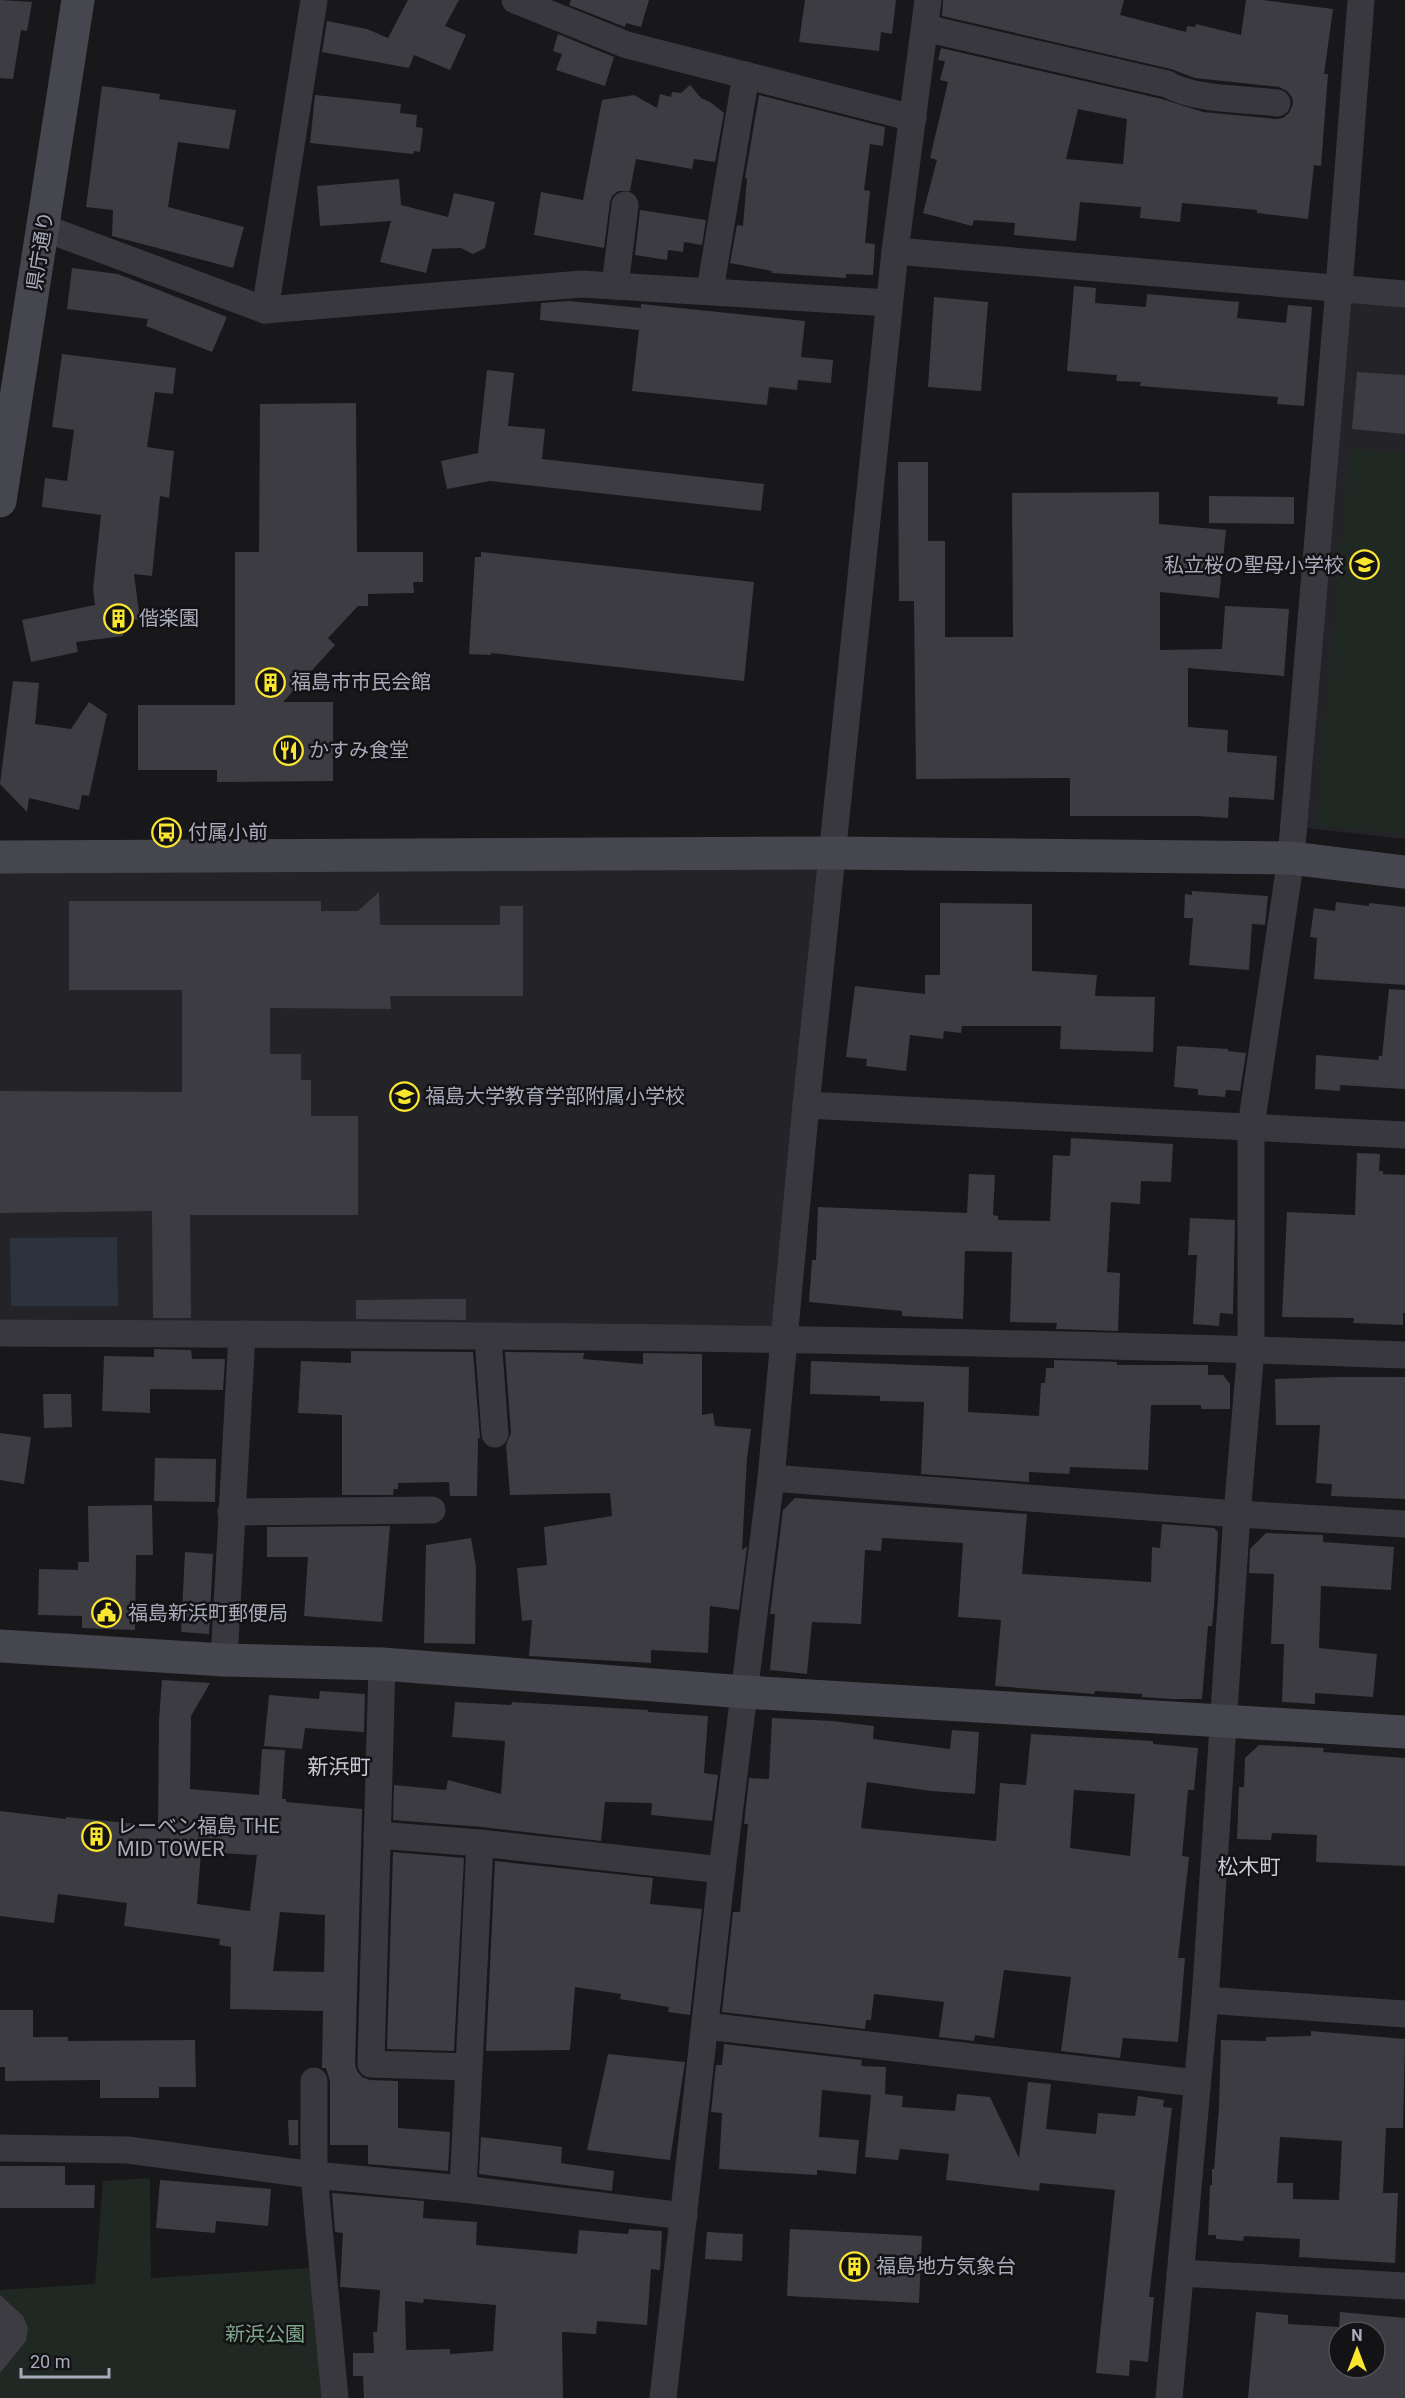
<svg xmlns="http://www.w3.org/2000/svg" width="1405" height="2398" viewBox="0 0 1405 2398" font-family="Roboto,'Noto Sans JP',sans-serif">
<rect width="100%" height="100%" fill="#18171a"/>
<g fill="#242327">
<path d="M1345 296 1405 302V839L1307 828Z"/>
<path d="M833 853 784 1340 0 1334V857Z"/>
</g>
<g fill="#1f2822">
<path d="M1349 448 1405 453V835L1315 826Z"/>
<path d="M150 2178 151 2278 323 2267 335 2398H0V2290L95 2284 103 2181Z"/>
</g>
<path fill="#2d323f" d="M117 1237 118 1306H11L10 1238Z"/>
<g fill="#3d3c42" fill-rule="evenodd">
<path d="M0 0 32 2 27 31 21 30 13 79 0 78Z"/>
<path d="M408 0H459L445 26 466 35 450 70 414 55 409 68 322 52 327 21 367 29 388 38Z"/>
<path d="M571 0H649L641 27 626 23 625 27 569 5Z"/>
<path d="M805 0H896L892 34 881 32 879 51 799 42Z"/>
<path d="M943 0H1124L1120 15 1186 32 1187 26 1195 27 1196 24 1241 35 1246 0H1263L1333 9 1324 74H1328L1321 166 1314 165 1308 219 1257 213V210L1182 203 1180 222 1140 218 1141 207 1080 202 1076 241 1014 235 1015 223 974 220 972 226 923 213 937 160 930 158 948 82 940 80 945 61 938 60 941 48 1162 99 1203 112 1276 119 1283 118 1289 113 1293 104 1292 97 1287 91 1279 87 1195 78 1171 69 942 16ZM1078 109 1127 119 1123 164 1066 159Z"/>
<path d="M558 34 614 57 605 86 556 70 562 54 553 51Z"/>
<path d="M690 85 701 98 710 102 724 113 715 162 694 159 692 169 636 159 630 191H618L612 196 610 202 604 248 534 235 541 192 583 200 602 100 634 95 657 108 660 94 671 97 672 92 681 93Z"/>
<path d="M102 86 160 94 159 99 236 110 229 149 178 142 168 207 244 227 233 268 112 236 113 210 86 207Z"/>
<path d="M315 95 401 104 400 113 417 115 416 127 423 128 420 152 414 151 413 154 310 143Z"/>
<path d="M759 95 885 127 883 146 870 144 864 190 870 191 865 243 875 244 873 275 846 274V278L772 273V271L730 263 737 225 743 226 747 178H745Z"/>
<path d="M399 179 401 205 448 217 454 193 495 202 485 248 473 254 461 248 432 249 426 273 380 262 391 221 320 226 317 186Z"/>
<path d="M640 210 706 220 702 245 684 242 683 252 668 250 667 260 635 255Z"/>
<path d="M72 268 118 274 227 317 212 352 146 326 148 319 67 309Z"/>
<path d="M1074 286 1096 288 1095 303 1146 307 1147 294 1239 302 1237 318 1286 323 1288 305 1312 307 1304 406 1277 404 1278 397 1140 386 1141 382 1116 381 1117 375 1067 371Z"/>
<path d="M934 297 988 302 981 391 928 387Z"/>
<path d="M569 301 641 308V304L805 321 801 357 833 360 831 383 798 380 797 390 769 387 767 405 632 391 639 330 540 320 541 303Z"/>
<path d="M62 354 176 368 173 394 155 392 147 447 174 451 169 498 160 496 152 576 134 574 140 620 127 619 123 636 76 642 78 652 31 662 22 620 95 605 93 589 101 515 42 507 45 478 67 481 74 430 52 427Z"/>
<path d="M487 370 514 373 508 426 545 429 542 459 764 484 761 511 490 481 447 489 441 461 478 453Z"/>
<path d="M1357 372 1405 375V434L1352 429Z"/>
<path d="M356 403 357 552H423V582H413L414 593 368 594V606H358L328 638 335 645 283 702H333V781L217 782V770H138V705H235V552H259L260 404Z"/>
<path d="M898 462H928V541H945V637H1013L1012 493 1159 492V524L1226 530 1219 598 1160 592V650L1222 649 1225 606 1289 609 1284 676 1188 668V727L1228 730 1227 752 1277 756 1274 800 1229 797 1228 818 1197 816H1070V778L916 779 914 601H899Z"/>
<path d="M1209 496 1294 497V524L1209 523Z"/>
<path d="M481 552 754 582 744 681 491 653V655L469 654 475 557H481Z"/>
<path d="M13 681 39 683 35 724 71 729 89 702 107 714 89 796 82 795 79 810 29 798 27 812 0 784Z"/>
<path d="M1192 891 1268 896 1265 925 1252 924 1249 970 1189 965 1193 918H1184L1185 894 1192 895Z"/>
<path d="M379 892 380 925H500V906H523V996H390L391 1009 270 1008V1054H301V1080H311V1116H358V1215H190L191 1318H153L152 1211 0 1213V1091L182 1092V990H69V901H321V911H358Z"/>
<path d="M1336 902 1369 906V903L1405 907V985L1314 979 1317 938 1310 937 1314 908 1335 911Z"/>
<path d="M940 903 1032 904V971L1097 975 1095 996 1155 997 1153 1052 1060 1049 1061 1026H962L961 1033 944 1031 943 1039 910 1035 906 1071 866 1066 867 1059 846 1057 855 986 925 994V975H940Z"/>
<path d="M1389 989 1405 990V1089L1340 1085V1091L1315 1089 1316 1055 1378 1060 1379 1056H1382Z"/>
<path d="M1177 1046 1228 1049V1051L1246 1053 1240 1091 1226 1090 1225 1097 1198 1095V1089L1174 1087Z"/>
<path d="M1071 1138 1173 1144 1171 1182 1141 1181 1140 1204 1111 1202 1107 1272 1120 1273 1118 1331 1056 1329 1057 1323 1010 1322 1012 1252 965 1251 963 1319 902 1316V1311L809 1302 812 1260H816L818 1207 967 1213 969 1174 995 1175 993 1215 998 1216V1220L1050 1221 1053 1155 1070 1156Z"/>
<path d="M1357 1153 1380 1154 1379 1171H1383V1174L1405 1175V1313H1403V1325L1353 1323 1354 1318 1282 1317 1287 1212 1355 1215Z"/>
<path d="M1190 1218 1235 1220 1233 1314 1220 1313 1219 1326 1193 1324 1197 1255H1188Z"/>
<path d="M433 1299H466V1320L356 1319V1300Z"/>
<path d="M154 1349 191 1350 192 1359H225L223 1390 150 1389V1413L102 1411 104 1356 154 1357Z"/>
<path d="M351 1351 473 1352 480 1438H478L477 1496H450L449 1482 398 1483V1489H394L393 1495H342V1415L298 1413 301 1361 351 1363Z"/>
<path d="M505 1352 584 1353 583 1359 643 1364V1353L702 1354V1415L713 1413 715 1426 751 1429 747 1458 742 1550 747 1546 739 1610 710 1606 708 1653 651 1650V1663L529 1656 532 1620 522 1621 517 1568 547 1565 544 1527 612 1516 610 1493 510 1495 506 1445 511 1433Z"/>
<path d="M1054 1360 1117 1362V1365H1208V1375H1223L1230 1384V1409H1201V1405H1151L1148 1470 1070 1467 1069 1474 1029 1472V1482L921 1474 924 1402 880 1401V1396L810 1394 811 1361 969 1367 968 1412 1039 1416 1041 1383H1045L1046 1368H1054Z"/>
<path d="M1339 1377H1405V1499L1331 1496 1332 1484 1316 1483 1320 1425H1276L1275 1379Z"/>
<path d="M43 1394H71L72 1427 44 1428Z"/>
<path d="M0 1433 31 1437 24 1484 0 1480Z"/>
<path d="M155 1458 216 1459 215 1502 154 1501Z"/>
<path d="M795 1498 1027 1514 1022 1574 1151 1582 1152 1547 1160 1548 1162 1524 1214 1528 1218 1532 1214 1606 1212 1626H1208L1202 1699H1172L1142 1697V1694L1095 1691 1094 1694 995 1686 1001 1620 958 1617 963 1543 882 1538 881 1551 865 1550 861 1624 812 1622 807 1674 770 1670 775 1614H770L783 1510Z"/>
<path d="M152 1505 153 1555H136L135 1630 82 1628V1616L38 1615 39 1569 78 1570V1562H89L88 1506Z"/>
<path d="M390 1526 382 1622 304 1616 308 1557H267V1527Z"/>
<path d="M1266 1533 1323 1535V1542L1394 1547 1391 1590 1321 1586 1319 1648 1377 1654 1373 1697 1315 1693V1704L1282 1702 1284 1644H1271L1274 1574 1249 1573 1250 1549Z"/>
<path d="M471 1538 476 1567 475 1644 424 1643 426 1545Z"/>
<path d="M185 1552 213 1554 209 1634 181 1632Z"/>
<path d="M162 1680 210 1683 191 1716 190 1789 259 1795 262 1749 285 1750 282 1799H286V1802L362 1809 355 2064 357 2071 362 2077 370 2080 398 2081V2128L450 2132 448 2171 368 2164V2145H330V2081L326 2068H322L323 2011 230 2009 231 1947 219 1945 220 1939 124 1926 127 1903 58 1894 54 1923 0 1916V1811L66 1819V1817L158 1826 159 1720ZM201 1852 257 1855 250 1911 197 1904ZM280 1912 325 1915 324 1972 273 1971Z"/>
<path d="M320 1691 365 1694 364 1732 305 1728 302 1749 264 1746 269 1695 319 1699Z"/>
<path d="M455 1702 511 1705 512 1702 648 1710V1712L708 1716 704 1773 718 1775 712 1821 651 1815 652 1803 605 1802 601 1841 482 1827 393 1820 394 1785 446 1790 448 1780 501 1794 505 1741 452 1737Z"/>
<path d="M772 1718 832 1721 874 1726 873 1739 950 1749 952 1730 979 1732 975 1794 931 1791 867 1782 861 1828 996 1841 1000 1783 1026 1785 1031 1734 1153 1741V1744L1198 1748 1194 1790H1188L1182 1856 1189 1857 1178 1958H1185L1178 2042 1123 2038 1120 2058 1061 2051 1071 1977 1004 1970 994 2038 975 2035 974 2041 939 2037 944 2002 874 1994 871 2020H866L865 2029 722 2012 733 1912H740L748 1824H744L749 1778 769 1779ZM1074 1790 1135 1794 1130 1856 1070 1848Z"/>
<path d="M1259 1745 1324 1748 1323 1752 1405 1758V1866L1316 1862 1317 1835 1272 1833 1271 1840 1237 1839 1239 1787H1244L1245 1758Z"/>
<path d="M393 1852 464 1858 454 2051 387 2049Z"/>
<path d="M495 1861 653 1878 650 1904 702 1909 690 2015 668 2012 669 2007 620 1999 621 1994 575 1987 570 2050 486 2051Z"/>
<path d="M0 2010H33V2037H68V2041L195 2040 196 2087H159V2098H100V2080L5 2081V2067H0Z"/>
<path d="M1311 2031 1405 2039 1403 2128H1386L1383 2193H1398L1395 2263 1299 2257 1300 2239 1244 2236 1243 2241 1216 2239V2235H1208L1210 2185H1212V2169H1214L1219 2107 1221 2040 1266 2041V2037L1311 2036ZM1280 2137 1342 2141 1339 2200 1293 2199V2183H1277Z"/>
<path d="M724 2044 862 2060 861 2066 886 2067 885 2094 903 2096 902 2107 955 2111 957 2094 990 2097 1019 2158 1028 2082 1051 2084 1046 2129 1096 2134 1098 2113 1135 2116 1138 2096 1164 2100 1163 2107 1172 2108 1149 2297H1154L1148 2362 1130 2360 1129 2376 1096 2373 1115 2190 1040 2183 1039 2191 946 2180 949 2154 900 2149 898 2160 865 2157 871 2095 822 2090 819 2137 859 2140 856 2174 817 2170V2175L719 2169 722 2113 711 2112 716 2065H722Z"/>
<path d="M608 2054 685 2062 670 2160 587 2150Z"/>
<path d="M288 2120H298V2145H289Z"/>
<path d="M481 2137 562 2147 561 2163 614 2171 612 2191 479 2174Z"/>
<path d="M0 2166H65V2185H95L94 2208H0Z"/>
<path d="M160 2180 271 2189 268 2226 216 2221 215 2233 156 2228Z"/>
<path d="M332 2193 424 2201 423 2218 477 2222 476 2245 577 2254 579 2230 628 2234 629 2229 662 2231 660 2270 651 2269 647 2325 597 2321 596 2334 562 2332 563 2398H364L363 2376H353V2353H374L373 2332H377L380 2290 340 2287 343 2233 335 2232ZM424 2299 496 2305 493 2351 450 2354V2349L406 2350 405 2301 423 2303Z"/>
<path d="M790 2229 922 2236 919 2303 787 2296Z"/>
<path d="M707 2232 743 2234 742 2261 705 2259Z"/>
<path d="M0 2295 23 2316 28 2328 26 2341 0 2373Z"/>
<path d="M1256 2312 1288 2315V2324L1339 2327 1340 2312 1405 2318V2398H1248ZM1339 2332H1375V2368H1339Z"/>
</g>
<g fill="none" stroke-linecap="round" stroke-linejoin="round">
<g stroke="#39383f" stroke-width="27">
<path d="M515 0 627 45 913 118"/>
<path d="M925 28 1167 84C1194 100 1245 99 1277 103"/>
<path d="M44 228 265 310 582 284 889 303"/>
<path d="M895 251 1405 294"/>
<path d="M615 286 625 205"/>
<path d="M710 290 746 75"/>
<path d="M265 310 314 0"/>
<path d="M806 1105 1405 1135"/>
<path d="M0 1333C468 1335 937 1338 1405 1355"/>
<path d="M488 1337 495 1434"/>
<path d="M771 1478 1237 1514 1405 1524"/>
<path d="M231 1512 432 1510"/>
<path d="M224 1660 242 1334"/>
<path d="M382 1664 371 2064 468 2067"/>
<path d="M377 1835 480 1843 722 1870"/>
<path d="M1205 2000 1405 2014"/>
<path d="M706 2026 1196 2083"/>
<path d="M314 2081V2175L335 2398"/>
<path d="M0 2148 128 2150 314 2175 463 2189 684 2216"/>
<path d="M463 2189 480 1843"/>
<path d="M1180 2273 1405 2286"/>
<path d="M663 2398 722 1870 771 1478 806 1105 895 251 928 0"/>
<path d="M1169 2398 1205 2000 1237 1514 1251 1349V1126L1291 858 1339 288 1361 0"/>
</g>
<g stroke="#46464f" stroke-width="33">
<path d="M0 501 78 0"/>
<path d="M0 857 833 853 1291 858 1405 872"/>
<path d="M0 1646 224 1660 382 1664 745 1692 1405 1732"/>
</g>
</g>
<defs>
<symbol id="school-ring" viewBox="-11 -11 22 22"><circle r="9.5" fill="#131215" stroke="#fae62f" stroke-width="1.5"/><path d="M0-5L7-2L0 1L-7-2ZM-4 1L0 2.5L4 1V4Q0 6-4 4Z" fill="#fae62f"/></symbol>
<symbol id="building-ring" viewBox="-11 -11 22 22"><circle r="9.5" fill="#131215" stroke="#fae62f" stroke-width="1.5"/><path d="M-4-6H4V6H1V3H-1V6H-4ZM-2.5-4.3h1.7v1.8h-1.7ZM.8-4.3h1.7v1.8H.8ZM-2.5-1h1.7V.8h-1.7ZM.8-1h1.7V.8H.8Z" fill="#fae62f"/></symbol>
<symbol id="restaurant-ring" viewBox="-11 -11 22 22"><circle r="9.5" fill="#131215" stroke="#fae62f" stroke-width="1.5"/><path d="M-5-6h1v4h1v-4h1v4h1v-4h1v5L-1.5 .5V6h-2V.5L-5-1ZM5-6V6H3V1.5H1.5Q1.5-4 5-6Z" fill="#fae62f"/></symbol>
<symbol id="bus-ring" viewBox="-11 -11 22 22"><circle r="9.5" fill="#131215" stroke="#fae62f" stroke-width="1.5"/><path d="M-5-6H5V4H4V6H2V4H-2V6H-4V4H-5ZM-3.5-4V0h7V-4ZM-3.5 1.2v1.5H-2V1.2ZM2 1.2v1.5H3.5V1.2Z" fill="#fae62f"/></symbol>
<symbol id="civic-ring" viewBox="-11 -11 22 22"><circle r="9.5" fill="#131215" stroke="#fae62f" stroke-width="1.5"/><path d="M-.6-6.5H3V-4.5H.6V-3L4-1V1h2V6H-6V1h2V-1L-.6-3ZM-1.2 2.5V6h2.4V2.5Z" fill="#fae62f"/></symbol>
</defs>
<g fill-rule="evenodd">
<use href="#school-ring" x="1348" y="548" width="33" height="33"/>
<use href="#building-ring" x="102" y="602" width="33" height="33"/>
<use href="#building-ring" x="254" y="666" width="33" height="33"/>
<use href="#restaurant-ring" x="272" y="734" width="33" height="33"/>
<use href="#bus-ring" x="150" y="816" width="33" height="33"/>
<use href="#school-ring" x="388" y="1080" width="33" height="33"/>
<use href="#civic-ring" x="90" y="1596" width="33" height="33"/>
<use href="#building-ring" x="80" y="1820" width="33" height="33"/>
<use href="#building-ring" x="838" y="2250" width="33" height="33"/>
</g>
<g text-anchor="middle" stroke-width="5" stroke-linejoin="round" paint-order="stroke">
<g font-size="20" fill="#a9aaba" stroke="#131215">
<text transform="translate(40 251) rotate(-81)" y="7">県庁通り</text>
</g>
<g font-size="20" fill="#a9aaba" stroke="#131215" text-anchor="start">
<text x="1344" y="572" text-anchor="end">私立桜の聖母小学校</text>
<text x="139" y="625">偕楽園</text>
<text x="291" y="689">福島市市民会館</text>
<text x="309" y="757">かすみ食堂</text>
<text x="188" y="839">付属小前</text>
<text x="425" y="1103">福島大学教育学部附属小学校</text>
<text x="128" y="1620">福島新浜町郵便局</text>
<text x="117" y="1833">レーベン福島 THE<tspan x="117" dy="23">MID TOWER</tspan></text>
<text x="876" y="2273">福島地方気象台</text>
</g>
<g font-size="20" fill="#7fa68b" stroke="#131215">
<text x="265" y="2341">新浜公園</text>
</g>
<g font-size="21" fill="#cacbd6" stroke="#131215">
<text x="339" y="1774">新浜町</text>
<text x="1249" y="1874">松木町</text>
</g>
</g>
<g transform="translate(1357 2350)"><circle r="28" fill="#131215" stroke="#4f4f57" stroke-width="1.5"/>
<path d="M0-4.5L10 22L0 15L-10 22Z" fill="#fae62f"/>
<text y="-9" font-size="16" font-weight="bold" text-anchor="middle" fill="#a9aaba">N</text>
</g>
<path d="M21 2368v9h88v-9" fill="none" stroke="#a9aaba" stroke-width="3"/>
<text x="30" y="2368" font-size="18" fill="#a9aaba" stroke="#131215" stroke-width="4.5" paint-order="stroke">20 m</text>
</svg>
